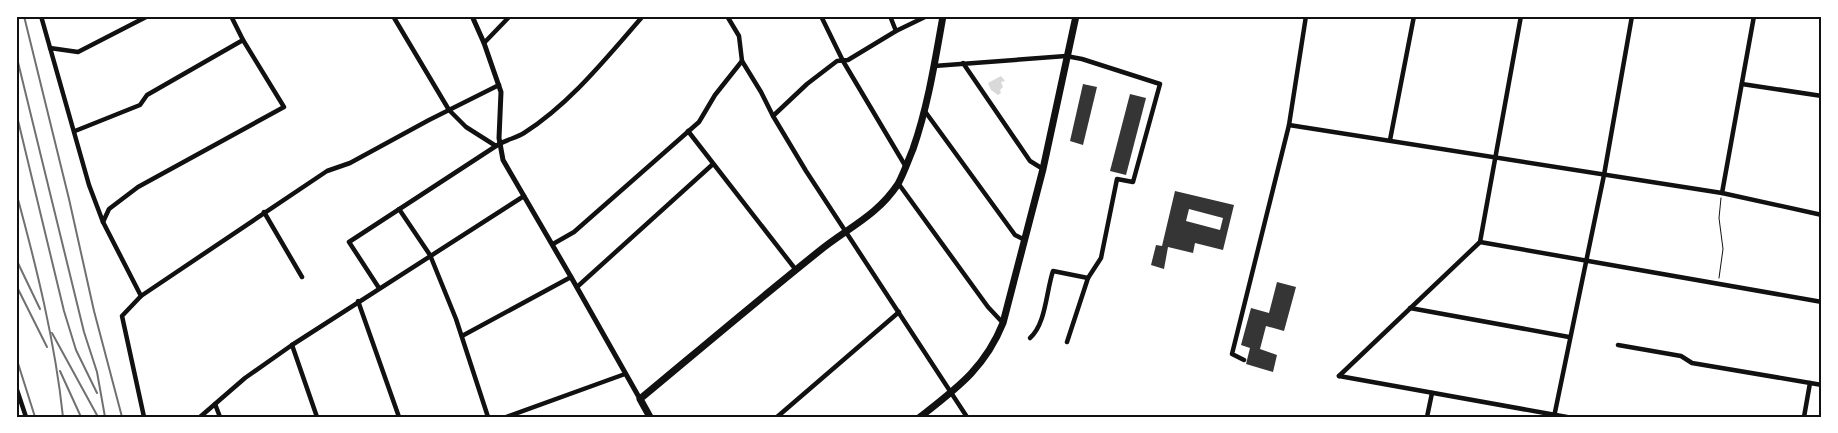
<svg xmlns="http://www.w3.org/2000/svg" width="1838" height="433" viewBox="0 0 1838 433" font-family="'Alegreya Sans',sans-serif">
<rect width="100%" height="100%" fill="#fff"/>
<path fill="#d9d9d9" d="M1001 76 1005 81 1001 82 1003 87 1000 90 1001 93 998 95 991 90 988 83Z"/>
<g fill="#353535" fill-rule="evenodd">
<path d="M1083 84 1097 87 1083 145 1070 141Z"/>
<path d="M1130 94 1146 98 1126 175 1110 171Z"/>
<path d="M1175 191 1234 205 1223 250 1195 243 1193 253 1168 247 1164 269 1151 265 1156 245 1162 246ZM1189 209 1223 218 1220 230 1186 221Z"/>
<path d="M1277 282 1296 287 1284 331 1266 326 1260 349 1277 355 1273 372 1246 364 1250 348 1241 345 1251 308 1269 313Z"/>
</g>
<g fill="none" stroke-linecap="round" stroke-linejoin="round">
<path stroke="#111" stroke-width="1" d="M1719 278 1723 249 1719 218 1721 198"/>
<g stroke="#111" stroke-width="4.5">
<path d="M41 16 89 185 103 222 141 296 122 316 144 417"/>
<path d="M393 16 449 110 466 127 496 146C505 140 516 138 524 133 571 103 607 57 643 16"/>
<path d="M727 16 739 36 742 61 761 92 773 116 806 171 967 417"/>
<path d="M821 16 843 61 906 167"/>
<path d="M890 16 896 31"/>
<path d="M484 43 510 16"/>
<path d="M50 48 78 52 148 16"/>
<path d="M963 63 1030 161 1043 169"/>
<path d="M934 66 1066 56 1082 59 1160 84 1133 182 1117 179 1101 258 1088 278 1067 342"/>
<path d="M1742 84 1822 96"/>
<path d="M924 110 1015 235 1025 240"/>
<path d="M773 116 807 84 837 61 848 60 896 31 927 16"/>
<path d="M1289 125 1722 193 1822 215"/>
<path d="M75 131 140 105 147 95 243 40"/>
<path d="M688 131 796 270"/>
<path d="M1390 140 1414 16"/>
<path d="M898 183 988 307 1003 323"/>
<path d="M1722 193 1754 16"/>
<path d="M399 209 430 255 456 319 488 417"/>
<path d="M264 212 302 277"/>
<path d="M103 222 109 209 138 187 284 107 243 40 231 16"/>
<path d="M1480 242 1822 302"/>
<path d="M553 244 574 232 699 122 715 95 742 61"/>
<path d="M577 287 713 164"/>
<path d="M379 288 349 242 496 146"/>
<path d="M141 296 327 171 350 163 429 120 499 85"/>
<path d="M358 301 399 417"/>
<path d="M1410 308 1569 337"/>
<path d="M462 336 571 277"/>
<path d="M1030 338C1046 324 1046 292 1053 271L1088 278"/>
<path d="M292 345 317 417"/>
<path d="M1618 345 1681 356 1692 363 1822 385"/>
<path d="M1244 360 1232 354 1289 125 1306 16"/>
<path d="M1339 376 1480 242 1521 16"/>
<path d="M1339 376 1567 417"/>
<path d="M16 387 26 417"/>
<path d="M215 404 220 417"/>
<path d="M200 417 245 378 292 345 524 196"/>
<path d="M506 417 625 374"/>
<path d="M777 417 899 312"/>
<path d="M1427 417 1432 393"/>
<path d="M1554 417 1604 175 1632 16"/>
<path d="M1804 417 1810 383"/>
</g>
<path stroke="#111" stroke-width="5" d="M472 16 484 43 501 92 499 138 503 160 571 277 640 399"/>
<g stroke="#111" stroke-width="7">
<path d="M650 417 640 399C699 350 758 300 818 252 847 228 876 217 898 184 904 173 908 161 913 149 928 106 935 61 943 16"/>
<path d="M920 417C957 388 985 368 1003 323L1043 169 1076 16"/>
</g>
<g stroke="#707070" stroke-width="2">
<path d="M24 16 69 199 94 311 122 417"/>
<path d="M16 54 84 332 97 372 105 417"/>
<path d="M16 112 64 311 76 350 97 393"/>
<path d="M16 192C36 265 55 341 63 417"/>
<path d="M16 259 40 309"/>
<path d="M16 285 47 347"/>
<path d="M52 333 98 417"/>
<path d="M16 357 35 417"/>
<path d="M60 371 81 417"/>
</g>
</g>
<rect width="1838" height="433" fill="none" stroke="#ffffff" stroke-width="35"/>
<rect x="18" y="18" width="1802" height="398" fill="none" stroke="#111" stroke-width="2"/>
</svg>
